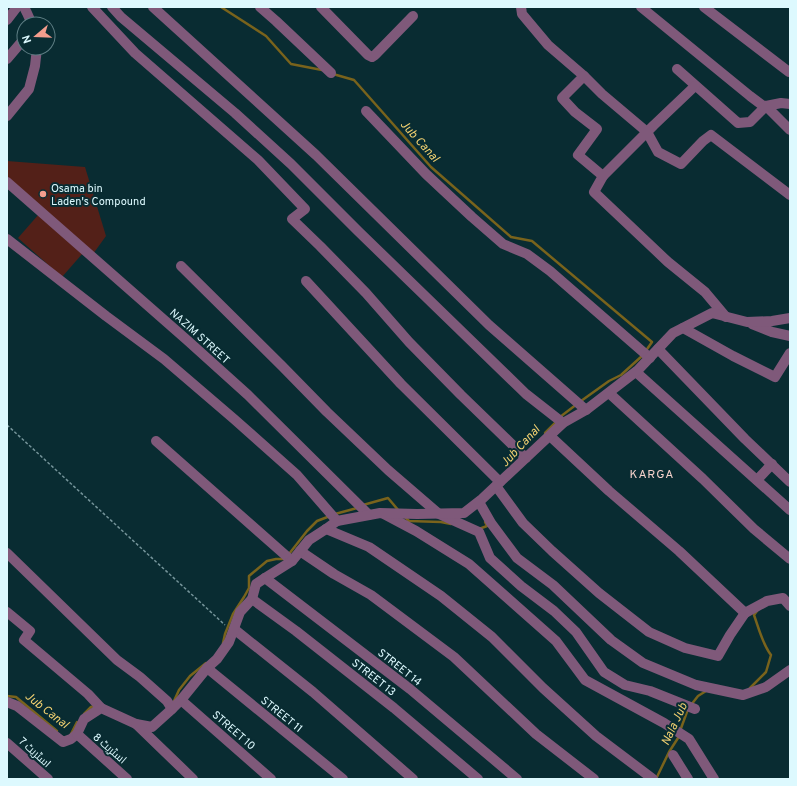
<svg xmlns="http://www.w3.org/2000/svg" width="797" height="786" viewBox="0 0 797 786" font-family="Overpass,Cairo,sans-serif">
<rect width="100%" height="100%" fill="#092c32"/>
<g fill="#532018">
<path d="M7 161 85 167 106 236 93 254 7 178Z"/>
<path d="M39 214 83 253 62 277 18 238Z"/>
</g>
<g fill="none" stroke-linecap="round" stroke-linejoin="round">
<g stroke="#79631c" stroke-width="2.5">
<path d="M221 7 266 36 291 64 322 70"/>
<path d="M333 74 354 80 431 167 511 237 532 241 652 342 645 352"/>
<path d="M581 401 609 381 621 375 642 356"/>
<path d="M560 417 577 404"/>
<path d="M545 433 557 421"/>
<path d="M363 505 388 498 399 511"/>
<path d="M335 514 357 508"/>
<path d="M405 517 409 521 441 522 451 524"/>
<path d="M479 529 487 526 485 522"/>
<path d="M289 554 307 531 317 521 330 516"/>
<path d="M223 643 225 634 233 614 244 597 249 588V576L267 561 276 559H285"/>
<path d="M750 688 766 672 771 655C762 643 759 629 754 615L757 611"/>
<path d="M7 696 16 697 57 731"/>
<path d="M174 701 179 690 190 676 206 663"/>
<path d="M691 705 698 696 706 691"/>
<path d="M84 714 91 707 96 706"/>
<path d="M680 731 688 709"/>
<path d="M71 734 77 722"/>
<path d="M656 779 669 752 678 738 679 735"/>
</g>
<path stroke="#75949a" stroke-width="1.5" stroke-dasharray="3 2" stroke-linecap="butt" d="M7 425 225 625"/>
<g stroke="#7f597a" stroke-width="10">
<path d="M24 7 27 13 32 24"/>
<path d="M92 7 135 53 258 160 305 209 292 219 320 246 366 293 409 342 461 395 526 458"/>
<path d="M112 7 121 17 235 113 291 164 358 231 526 394 563 423"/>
<path d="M153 7 316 155 489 325 586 410"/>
<path d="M260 7 276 21 331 73"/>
<path d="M321 7 368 55 372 57 375 55 413 16"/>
<path d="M521 7 522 14 548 45 584 76 562 98 575 112 597 129 578 155 603 176 594 192 668 262 705 292 726 317"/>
<path d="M641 7 750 96 762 105 766 106 781 103 790 104"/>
<path d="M704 7 789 72"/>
<path d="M7 20 17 7"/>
<path d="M7 59 24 39"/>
<path d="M677 69 738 123 750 122 766 106 790 130"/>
<path d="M584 76 602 94 647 132 658 152 681 164 703 141 711 135 790 195"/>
<path d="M366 111 426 174 472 217 503 244 527 254 550 271 650 358"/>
<path d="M7 116 29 89 35 66 37 48"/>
<path d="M603 176 654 125 695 86"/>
<path d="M7 182 187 340 248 395 369 515"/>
<path d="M7 239 106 316 164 359 234 419 297 475 337 521"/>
<path d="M181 266 282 366 327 412 388 470 439 514 479 532 490 558 521 586 554 611 576 632 604 672 625 685 650 691 695 709"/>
<path d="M306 281 401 384 500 482"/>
<path d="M752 324 772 332 790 336"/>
<path d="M683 328 733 356 775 377 790 353"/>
<path d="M658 349 745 439 790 482"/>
<path d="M636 372 790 510"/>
<path d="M609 393 703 479 754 529 790 559"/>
<path d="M550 436 609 491 679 551 745 613 767 601 783 598 790 606"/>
<path d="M156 441 292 561"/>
<path d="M757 480 772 464"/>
<path d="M496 486 523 523 552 551 599 593 649 632 685 648 718 656 730 635 745 613"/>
<path d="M479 502 491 523 517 558 553 585 611 640 643 663 696 685 743 695 766 687 790 670"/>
<path d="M384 514 416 531 469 564 556 641 585 680 664 723 689 739 714 779"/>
<path d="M326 529 369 547 441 596 492 637 543 688 596 736 653 779"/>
<path d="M300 551 334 574 371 595 454 657 536 734 594 779"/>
<path d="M7 553 117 660 140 677 167 701 172 709"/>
<path d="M265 578 410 689 517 779"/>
<path d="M252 599 296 631 394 708 478 779"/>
<path d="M7 612 30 631 24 640 88 694 101 708"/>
<path d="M234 629 313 692 413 779"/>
<path d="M207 668 343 779"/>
<path d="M181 700 271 779"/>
<path d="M7 702 17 706 63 742 71 739 77 734 84 719 101 708 136 724 152 727 172 709 181 700 207 668 217 659 229 642 240 612 252 599 256 584 265 578 292 561 309 540 326 529 337 521 380 513 417 514 464 513 482 499 563 423 586 410 638 370 673 333 712 313 747 322 772 321 790 318"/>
<path d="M136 724 193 779"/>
<path d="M77 734 127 779"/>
<path d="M7 743 48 779"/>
<path d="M673 755 688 779"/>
</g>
</g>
<circle fill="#f49d8d" stroke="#092c32" stroke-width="1.5" cx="43" cy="194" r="4"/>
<g text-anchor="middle" stroke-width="4" stroke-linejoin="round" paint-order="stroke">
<g font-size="11" fill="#ddf9fe" stroke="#092c32" text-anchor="start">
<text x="51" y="192">Osama bin<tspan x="51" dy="13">Laden's Compound</tspan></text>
</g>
<g font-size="11" fill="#ddf9fe" stroke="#092c32">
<text transform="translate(200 336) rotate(42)" y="4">NAZIM STREET</text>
<text transform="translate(400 667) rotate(38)" y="4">STREET 14</text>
<text transform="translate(374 677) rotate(38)" y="4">STREET 13</text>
<text transform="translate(282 714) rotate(39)" y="4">STREET 11</text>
<text transform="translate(234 730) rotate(41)" y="4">STREET 10</text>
<text transform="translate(110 748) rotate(41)" y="4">اسٹریٹ 8</text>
<text transform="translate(35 752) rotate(42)" y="4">اسٹریٹ 7</text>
</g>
<g font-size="12" font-style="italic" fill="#f2d171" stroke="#092c32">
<text transform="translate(420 141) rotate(48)" y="4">Jub Canal</text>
<text transform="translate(520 446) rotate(-47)" y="4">Jub Canal</text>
<text transform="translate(47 710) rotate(38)" y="4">Jub Canal</text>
<text transform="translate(674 724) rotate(-65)" y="4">Nala Jub</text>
</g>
<g font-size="12" letter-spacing="1" fill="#f6d3cc" stroke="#092c32">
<text x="652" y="478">KARGA</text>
</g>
</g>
<rect width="797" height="786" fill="none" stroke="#ddf9fe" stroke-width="16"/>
<g transform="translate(36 36) rotate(251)"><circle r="19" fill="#092c32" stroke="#5e7e84"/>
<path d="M0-3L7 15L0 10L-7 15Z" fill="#f49d8d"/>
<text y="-6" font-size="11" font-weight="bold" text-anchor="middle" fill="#ddf9fe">N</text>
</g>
</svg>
